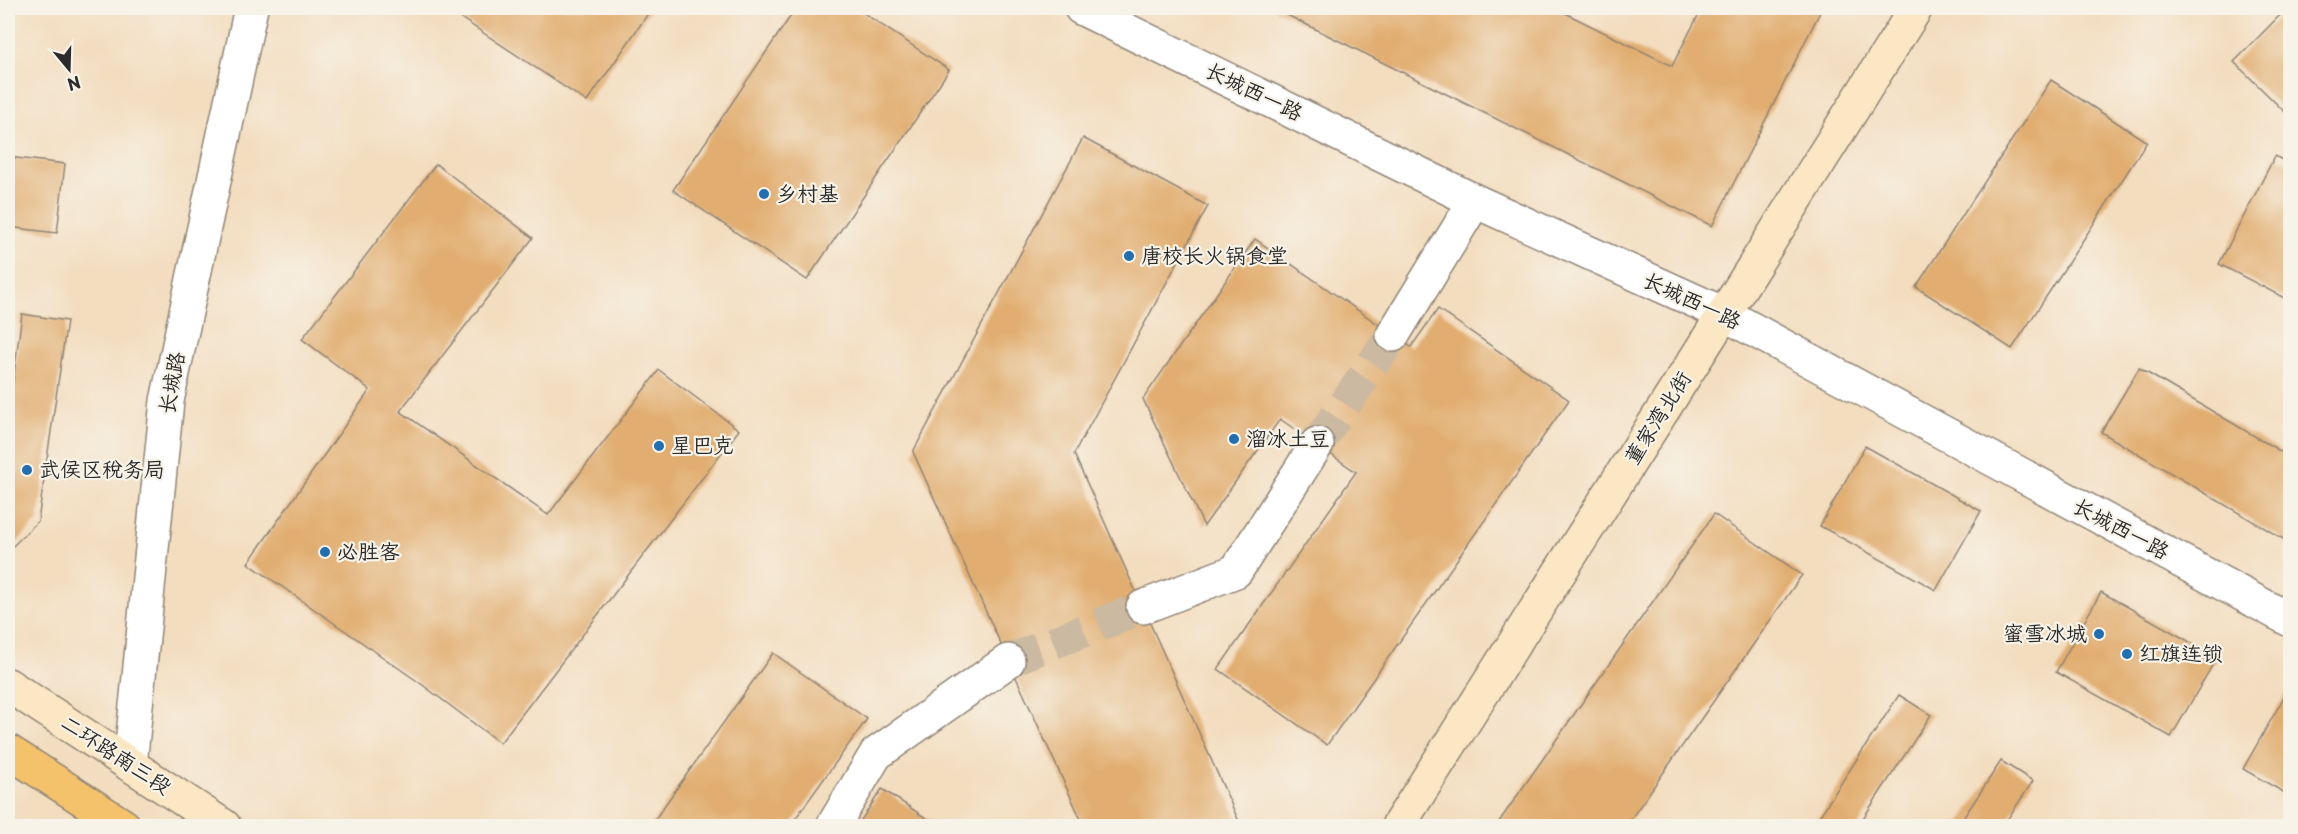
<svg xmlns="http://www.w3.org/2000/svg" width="2298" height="834" viewBox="0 0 2298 834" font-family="'Playpen Sans','LXGW WenKai TC',sans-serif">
<rect width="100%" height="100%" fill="#f7f3e8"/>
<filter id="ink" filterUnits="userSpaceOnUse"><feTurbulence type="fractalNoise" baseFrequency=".0167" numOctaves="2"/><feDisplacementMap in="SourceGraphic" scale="12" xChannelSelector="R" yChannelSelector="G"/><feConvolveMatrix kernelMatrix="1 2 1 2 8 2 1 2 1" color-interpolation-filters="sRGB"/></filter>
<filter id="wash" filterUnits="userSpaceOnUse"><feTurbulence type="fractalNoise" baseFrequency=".008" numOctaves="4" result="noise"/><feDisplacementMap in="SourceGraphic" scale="24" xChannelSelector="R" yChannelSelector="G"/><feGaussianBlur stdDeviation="1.35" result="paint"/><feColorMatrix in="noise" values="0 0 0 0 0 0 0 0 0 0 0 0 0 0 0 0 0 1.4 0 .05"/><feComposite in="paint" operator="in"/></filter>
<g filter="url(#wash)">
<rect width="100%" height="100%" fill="#f3ddbf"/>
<g id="blocks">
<g fill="#e1ad6f">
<path d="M446 8H652L587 102Z"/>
<path d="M796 8H856L949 70 807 280 673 190Z"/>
<path d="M1273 8H1555L1672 66 1702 8H1822L1712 226Z"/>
<path d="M2287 8H2290V117L2234 62Z"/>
<path d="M2051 80 2147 142 2012 349 1916 287Z"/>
<path d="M1083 138 1208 206 1074 454 1241 826H1084L913 452Z"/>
<path d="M2275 156 2290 164V301L2219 264Z"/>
<path d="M8 157 65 164 57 233 8 227Z"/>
<path d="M436 164 533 238 400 411 548 515 659 370 739 430 500 743 420 683 248 563 370 390 302 339Z"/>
<path d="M1255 239 1411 347 1438 309 1569 400 1327 745 1218 669 1356 472 1280 419 1204 526 1143 399Z"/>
<path d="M22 314 67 321 38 521 8 551V419Z"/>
<path d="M2139 368 2290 457V543L2101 432Z"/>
<path d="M1865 446 1981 511 1936 590 1820 526Z"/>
<path d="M1714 514 1802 575 1626 826H1496Z"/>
<path d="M2101 592 2217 657 2171 737 2056 672Z"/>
<path d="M773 653 867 719 790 826H650Z"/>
<path d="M2288 690 2290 691V796L2243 769Z"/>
<path d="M1899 695 1931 715 1858 826H1813Z"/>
<path d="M2001 761 2033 781 2003 826H1958Z"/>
<path d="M882 789 938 826H857Z"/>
</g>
</g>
</g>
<g filter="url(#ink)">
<use href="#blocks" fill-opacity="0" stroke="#8f8475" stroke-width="1.5"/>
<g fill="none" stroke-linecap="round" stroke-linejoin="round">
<g stroke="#cbb9a1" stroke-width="33" stroke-dasharray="33 16" stroke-linecap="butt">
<path d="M1317 444 1393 335"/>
<path d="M1008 661 1143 607"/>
</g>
<defs>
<g id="street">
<path d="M1081 8 1475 201 1724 314 2290 620"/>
<path d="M1393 335 1475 201"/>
<path d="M1143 607 1236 571 1317 444"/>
<path d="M130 765 167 401 251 8"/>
<path d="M833 826 876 754 1008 661"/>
</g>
<g id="secondary">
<path d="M8 685 224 826"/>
<path d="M1398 826 1724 314 1916 8"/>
</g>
<path id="highway" d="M8 751 124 826"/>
</defs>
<use href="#street" stroke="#8f8475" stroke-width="36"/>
<use href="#secondary" stroke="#8f8475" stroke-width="36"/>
<use href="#highway" stroke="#8f8475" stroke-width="36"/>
<use href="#street" stroke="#fff" stroke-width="33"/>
<use href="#secondary" stroke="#fbe7c3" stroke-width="33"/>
<use href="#highway" stroke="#f4c26a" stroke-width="33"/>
</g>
</g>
<g fill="#1f6fb2" stroke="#f7f3e8" stroke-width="2">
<circle cx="764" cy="194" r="6"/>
<circle cx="1129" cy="256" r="6"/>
<circle cx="1234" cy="439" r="6"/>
<circle cx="659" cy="446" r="6"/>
<circle cx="27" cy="470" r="6"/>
<circle cx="325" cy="552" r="6"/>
<circle cx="2099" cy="634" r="6"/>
<circle cx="2127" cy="654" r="6"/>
</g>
<g text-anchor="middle" stroke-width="4.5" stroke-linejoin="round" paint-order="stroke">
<g font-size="21" fill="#2b2b2b" stroke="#f7f3e8">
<text transform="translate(1254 92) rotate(26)" y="7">长城西一路</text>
<text transform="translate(1692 301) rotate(25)" y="7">长城西一路</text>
<text transform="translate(172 383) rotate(-80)" y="7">长城路</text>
<text transform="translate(1658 418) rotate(-58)" y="7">董家湾北街</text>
<text transform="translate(2121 529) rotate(28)" y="7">长城西一路</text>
<text transform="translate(116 755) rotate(33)" y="7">二环路南三段</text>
</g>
<g font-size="21" fill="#2b2b2b" stroke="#f7f3e8" text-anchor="start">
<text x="776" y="201">乡村基</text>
<text x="1141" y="263">唐校长火锅食堂</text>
<text x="1246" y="446">溜冰土豆</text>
<text x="671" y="453">星巴克</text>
<text x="39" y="477">武侯区税务局</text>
<text x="337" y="559">必胜客</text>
<text x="2087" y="641" text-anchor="end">蜜雪冰城</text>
<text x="2139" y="661">红旗连锁</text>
</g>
</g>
<rect width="2298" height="834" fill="none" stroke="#f7f3e8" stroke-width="30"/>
<g transform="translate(69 69) rotate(161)" stroke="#f7f3e8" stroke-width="4.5" paint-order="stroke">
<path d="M0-4.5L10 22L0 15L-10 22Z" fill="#2b2b2b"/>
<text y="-9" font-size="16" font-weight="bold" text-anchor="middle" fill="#2b2b2b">N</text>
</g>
</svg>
